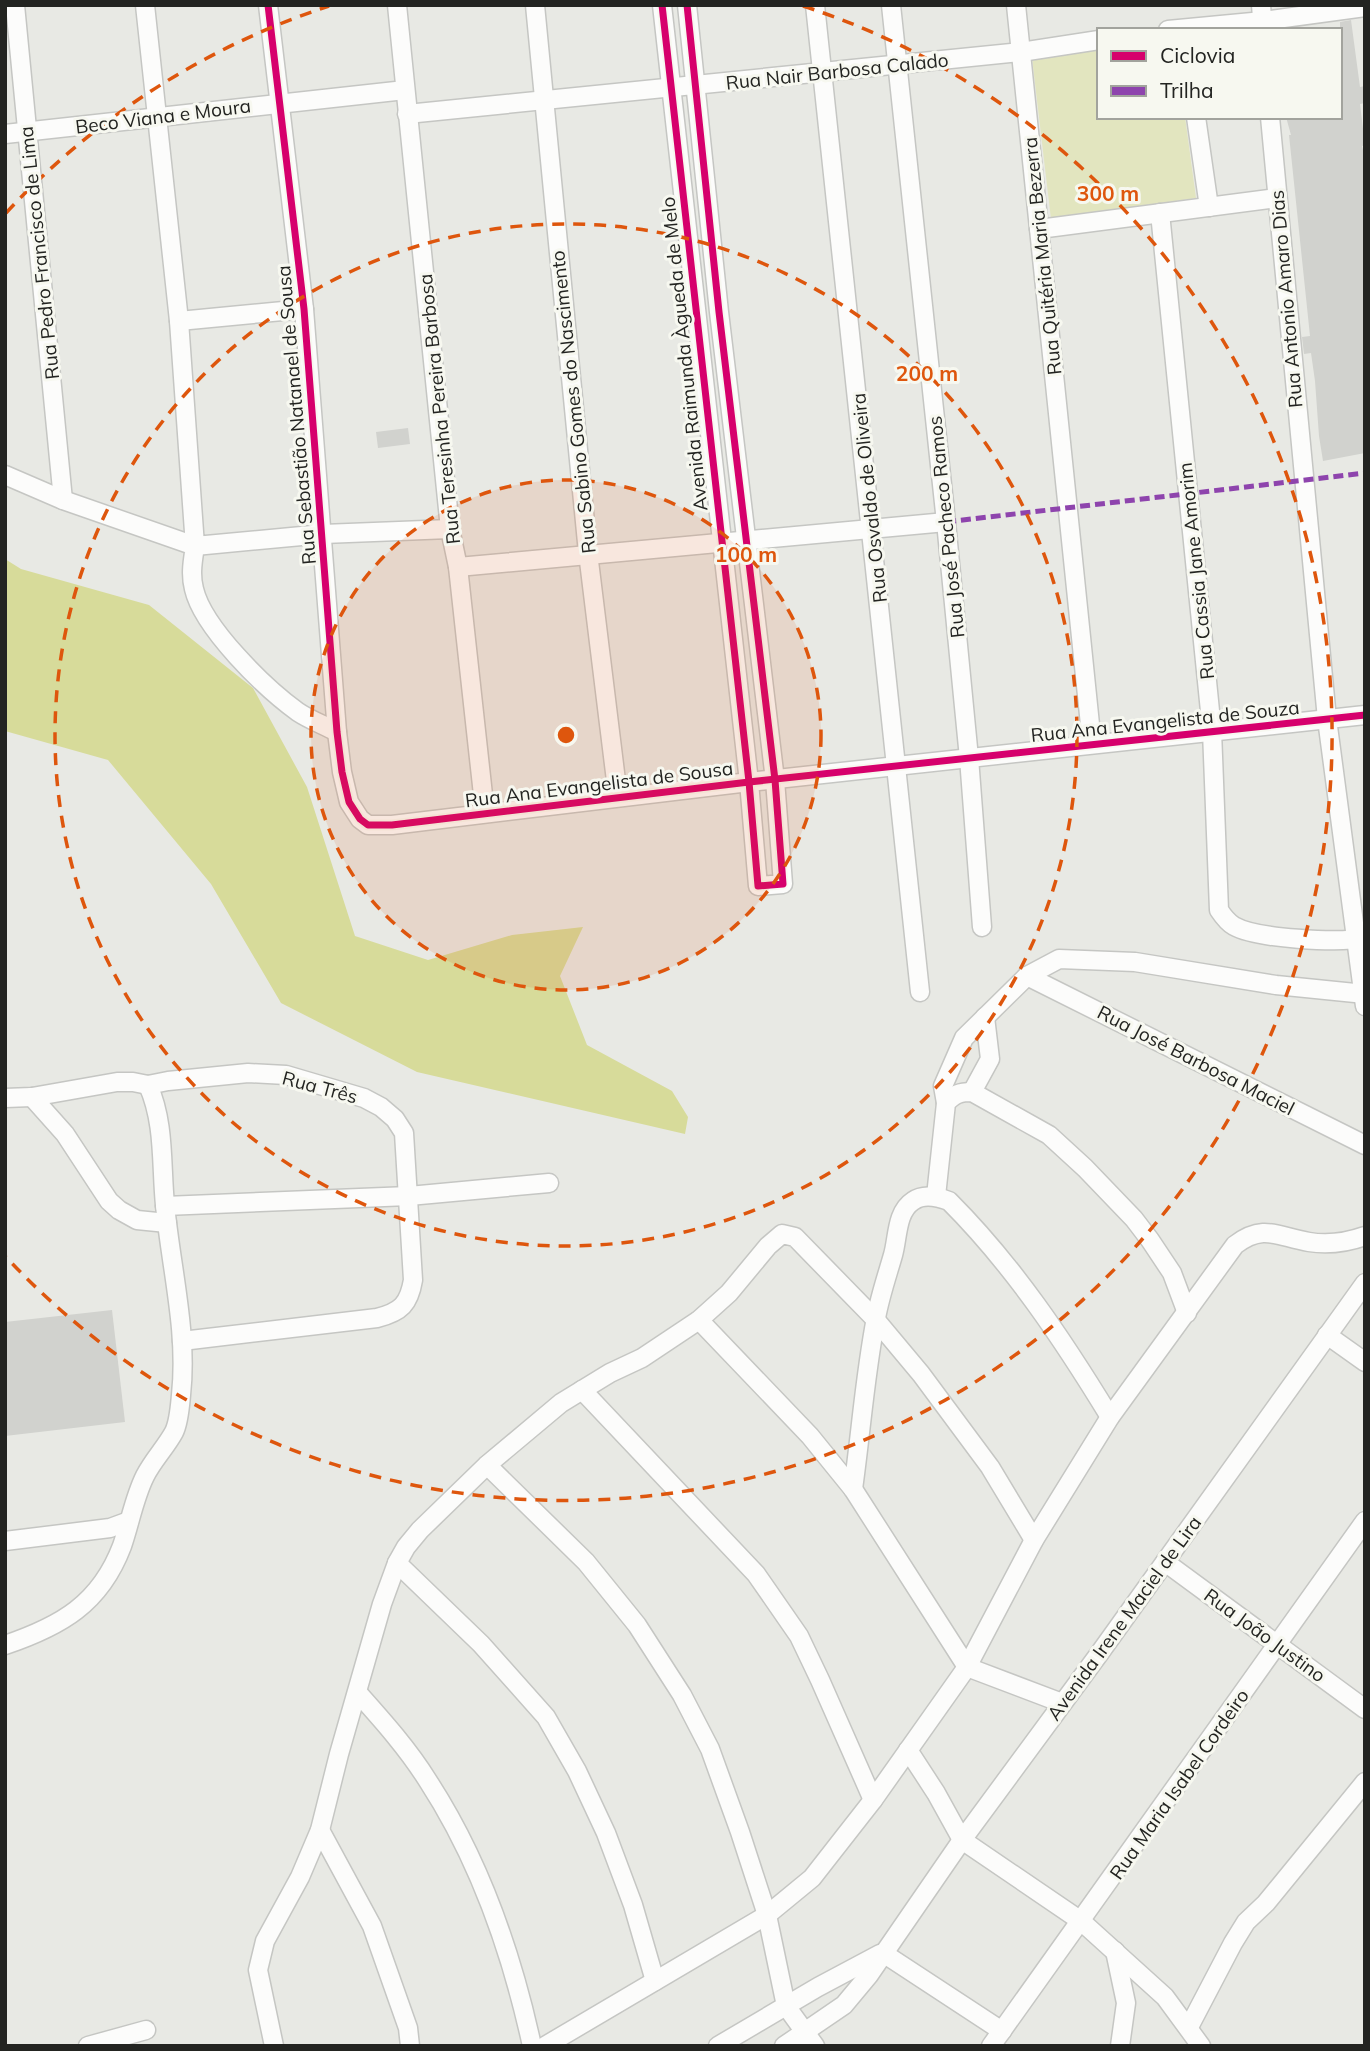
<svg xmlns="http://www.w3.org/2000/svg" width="1370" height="2051" viewBox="0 0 1370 2051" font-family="Mulish,sans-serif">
<rect width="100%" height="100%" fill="#e8e9e4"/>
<path fill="#e2e5bf" d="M1099 48V117H1185L1196 198 1051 219 1032 58Z"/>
<path fill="#d7db9a" d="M5 559 21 569 149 605 253 688 307 787 355 936 428 960 512 935 583 927 560 976 587 1045 672 1091 688 1117 685 1134 417 1072 281 1003 211 884 108 760 5 731Z"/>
<g fill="#d1d2ce">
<path d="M1351 20 1360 87 1365 86V103L1360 104 1365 145 1362 146 1365 158V453L1323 461 1319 436 1315 381 1311 353 1304 354 1302 337 1310 336 1289 135H1291L1286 117H1340V22Z"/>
<path d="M408 428 410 444 378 448 376 432Z"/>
<path d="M112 1310 125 1422 5 1436V1322Z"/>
</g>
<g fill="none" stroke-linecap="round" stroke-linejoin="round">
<defs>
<g id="street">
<path d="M15 5 63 500"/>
<path d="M145 5 179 321 195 546 323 534 450 529"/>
<path d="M268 5 304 309 337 732 342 772 349 802 360 819 368 825H392L749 782 1365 715"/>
<path d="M397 5 450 529 458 567 485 813"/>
<path d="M535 5 588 553 618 797"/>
<path d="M662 5 749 782 758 886 783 884 775 780 719 312 687 5"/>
<path d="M815 5 920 992"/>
<path d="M891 5 946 522 969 758 982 927"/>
<path d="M1016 5 1092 744"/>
<path d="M1261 5 1263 30"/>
<path d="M1168 30 1263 21 1365 7"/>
<path d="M407 114 1021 52 1099 40"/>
<path d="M1196 117 1209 207"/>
<path d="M1270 117 1327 719 1365 1006"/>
<path d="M5 134 405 90"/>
<path d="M1160 213 1212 731 1219 910C1223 916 1227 922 1234 926 1257 939 1338 943 1365 938"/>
<path d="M1039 229 1277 198"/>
<path d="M179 321 304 309"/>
<path d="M5 475 63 500 195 546C193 560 190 574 194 589 203 628 265 688 298 712 310 720 324 725 337 732"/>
<path d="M458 567 946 522"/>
<path d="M1027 976 1365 1145"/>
<path d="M972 1092 990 1059 985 1017"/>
<path d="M32 1097 65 1134 109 1201 119 1210 137 1220 167 1223"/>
<path d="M5 1098 32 1097 117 1082H133L148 1085 168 1081 248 1073 286 1075 364 1098 381 1107 395 1119 404 1133 413 1280C409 1304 401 1312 377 1318L182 1341"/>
<path d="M946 1103 943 1086 964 1038 1027 976 1059 959 1135 962 1276 985 1365 994"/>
<path d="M936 1196 946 1103C954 1094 960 1092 972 1092L1049 1135 1085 1168 1134 1219 1150 1240 1172 1273 1187 1313"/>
<path d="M165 1206 409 1196 549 1183"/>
<path d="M699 1320 810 1436 853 1489 967 1667 1062 1703"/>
<path d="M1327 1335 1365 1362"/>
<path d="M582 1390 756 1574 799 1636 820 1680 873 1800"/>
<path d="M487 1465 586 1562 637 1625 682 1695 710 1749 740 1832 767 1915 786 2006 815 2046"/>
<path d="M853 1489C861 1432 865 1374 876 1318 880 1296 887 1276 893 1255 898 1238 896 1212 913 1201 924 1193 938 1197 949 1201 1013 1265 1063 1340 1110 1417"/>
<path d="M5 1541 110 1528 129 1521"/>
<path d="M1165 1562 1365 1709"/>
<path d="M397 1563 481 1644 546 1717 577 1771 606 1833 633 1905 655 1981"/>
<path d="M5 1645C61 1626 100 1604 122 1546 130 1523 134 1498 145 1476 153 1460 166 1447 174 1432 179 1422 180 1406 181 1395 188 1332 171 1268 165 1205 161 1165 165 1123 148 1085"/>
<path d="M358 1693C383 1721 408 1749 428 1781 480 1861 512 1954 532 2046"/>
<path d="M908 1750 936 1793 962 1840 1081 1921 1165 1997 1201 2046"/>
<path d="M320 1830 372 1926 408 2028 410 2046"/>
<path d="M1115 1951 1126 2003 1120 2046"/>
<path d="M883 1953 1002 2031"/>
<path d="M1189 2027 1233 1943 1246 1922 1266 1903 1365 1782"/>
<path d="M88 2046 146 2030"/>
<path d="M274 2046 258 1970 265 1941 300 1877 320 1830 339 1754 382 1604 397 1563 406 1547 420 1530 487 1465 561 1403 610 1373 642 1358 699 1320 729 1293 768 1246 782 1234 795 1237 875 1319 921 1374 990 1467 1034 1540"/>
<path d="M545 2046 767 1915 812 1878 873 1800 967 1667 1034 1540 1110 1417 1235 1245C1264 1223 1278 1237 1309 1242 1327 1245 1348 1242 1365 1236"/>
<path d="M718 2046 818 1987 880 1954"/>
<path d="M784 2046 844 2005 869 1975 962 1840 1099 1654 1365 1283"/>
<path d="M991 2046 1365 1521"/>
</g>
</defs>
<use href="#street" stroke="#c5c6c3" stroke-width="21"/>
<use href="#street" stroke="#fcfcfb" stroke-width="18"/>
<path stroke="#8e44ad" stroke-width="5" stroke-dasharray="10 5" stroke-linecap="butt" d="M946 522 1365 473"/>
<defs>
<g id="cycleway">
<path d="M268 5 304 309 337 732 342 772 349 802 360 819 368 825H392L749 782 1365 715"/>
<path d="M662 5 749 782 758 886 783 884 775 780 719 312 687 5"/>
</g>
</defs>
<use href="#cycleway" stroke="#f7f8f0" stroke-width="11"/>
<use href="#cycleway" stroke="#d6006c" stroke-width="7"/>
</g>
<circle cx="566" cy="735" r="255" fill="#de560d" fill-opacity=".12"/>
<g fill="none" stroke="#de560d" stroke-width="3.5" stroke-dasharray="12 9">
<circle cx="566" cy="735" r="255"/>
<circle cx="566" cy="735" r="511"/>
<path d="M6 213A766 766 0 0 1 329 6M803 6A766 766 0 1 1 6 1257"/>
</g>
<g text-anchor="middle" stroke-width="6" stroke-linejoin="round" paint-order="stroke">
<g font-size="19" fill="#232421" stroke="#f7f8f0">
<text transform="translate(837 71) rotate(-6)" y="7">Rua Nair Barbosa Calado</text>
<text transform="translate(163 116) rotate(-7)" y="7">Beco Viana e Moura</text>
<text transform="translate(39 253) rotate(-96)" y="7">Rua Pedro Francisco de Lima</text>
<text transform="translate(1042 256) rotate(-96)" y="7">Rua Quitéria Maria Bezerra</text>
<text transform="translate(1286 299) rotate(-95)" y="7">Rua Antonio Amaro Dias</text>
<text transform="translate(684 354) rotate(-96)" y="7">Avenida Raimunda Àgueda de Melo</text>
<text transform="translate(573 402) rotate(-96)" y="7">Rua Sabino Gomes do Nascimento</text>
<text transform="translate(439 409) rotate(-96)" y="7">Rua Teresinha Pereira Barbosa</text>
<text transform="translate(296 415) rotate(-95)" y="7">Rua Sebastião Natanael de Sousa</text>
<text transform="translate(869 498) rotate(-96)" y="7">Rua Osvaldo de Oliveira</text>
<text transform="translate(946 527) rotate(-96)" y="7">Rua José Pacheco Ramos</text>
<text transform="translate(1196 571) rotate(-96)" y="7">Rua Cassia Jane Amorim</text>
<text transform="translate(1165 721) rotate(-6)" y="7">Rua Ana Evangelista de Souza</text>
<text transform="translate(599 784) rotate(-7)" y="7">Rua Ana Evangelista de Sousa</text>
<text transform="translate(1196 1060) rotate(27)" y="7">Rua José Barbosa Maciel</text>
<text transform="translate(320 1087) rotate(15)" y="7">Rua Três</text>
<text transform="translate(1124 1618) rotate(-54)" y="7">Avenida Irene Maciel de Lira</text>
<text transform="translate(1265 1635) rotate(36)" y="7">Rua João Justino</text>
<text transform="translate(1179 1784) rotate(-55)" y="7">Rua Maria Isabel Cordeiro</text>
</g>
</g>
<circle cx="566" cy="735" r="10" fill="#de560d" stroke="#f7f8f0" stroke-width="3.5"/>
<g font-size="21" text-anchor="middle" font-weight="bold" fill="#de560d" stroke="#f7f8f0" stroke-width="6" stroke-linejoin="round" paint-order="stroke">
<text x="1108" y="201">300 m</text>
<text x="927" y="381">200 m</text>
<text x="746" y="562">100 m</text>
</g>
<rect width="1370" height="2051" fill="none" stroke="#232421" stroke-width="14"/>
<rect x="1097" y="28" width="245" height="91" fill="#f7f8f0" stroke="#a2a39d" stroke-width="2"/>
<rect x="1111" y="51" width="35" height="10" fill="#d6006c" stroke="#a2a39d" stroke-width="2"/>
<text x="1160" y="63" font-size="21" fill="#232421">Ciclovia</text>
<rect x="1111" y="86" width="35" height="10" fill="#8e44ad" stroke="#a2a39d" stroke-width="2"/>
<text x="1160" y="98" font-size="21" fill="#232421">Trilha</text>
</svg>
